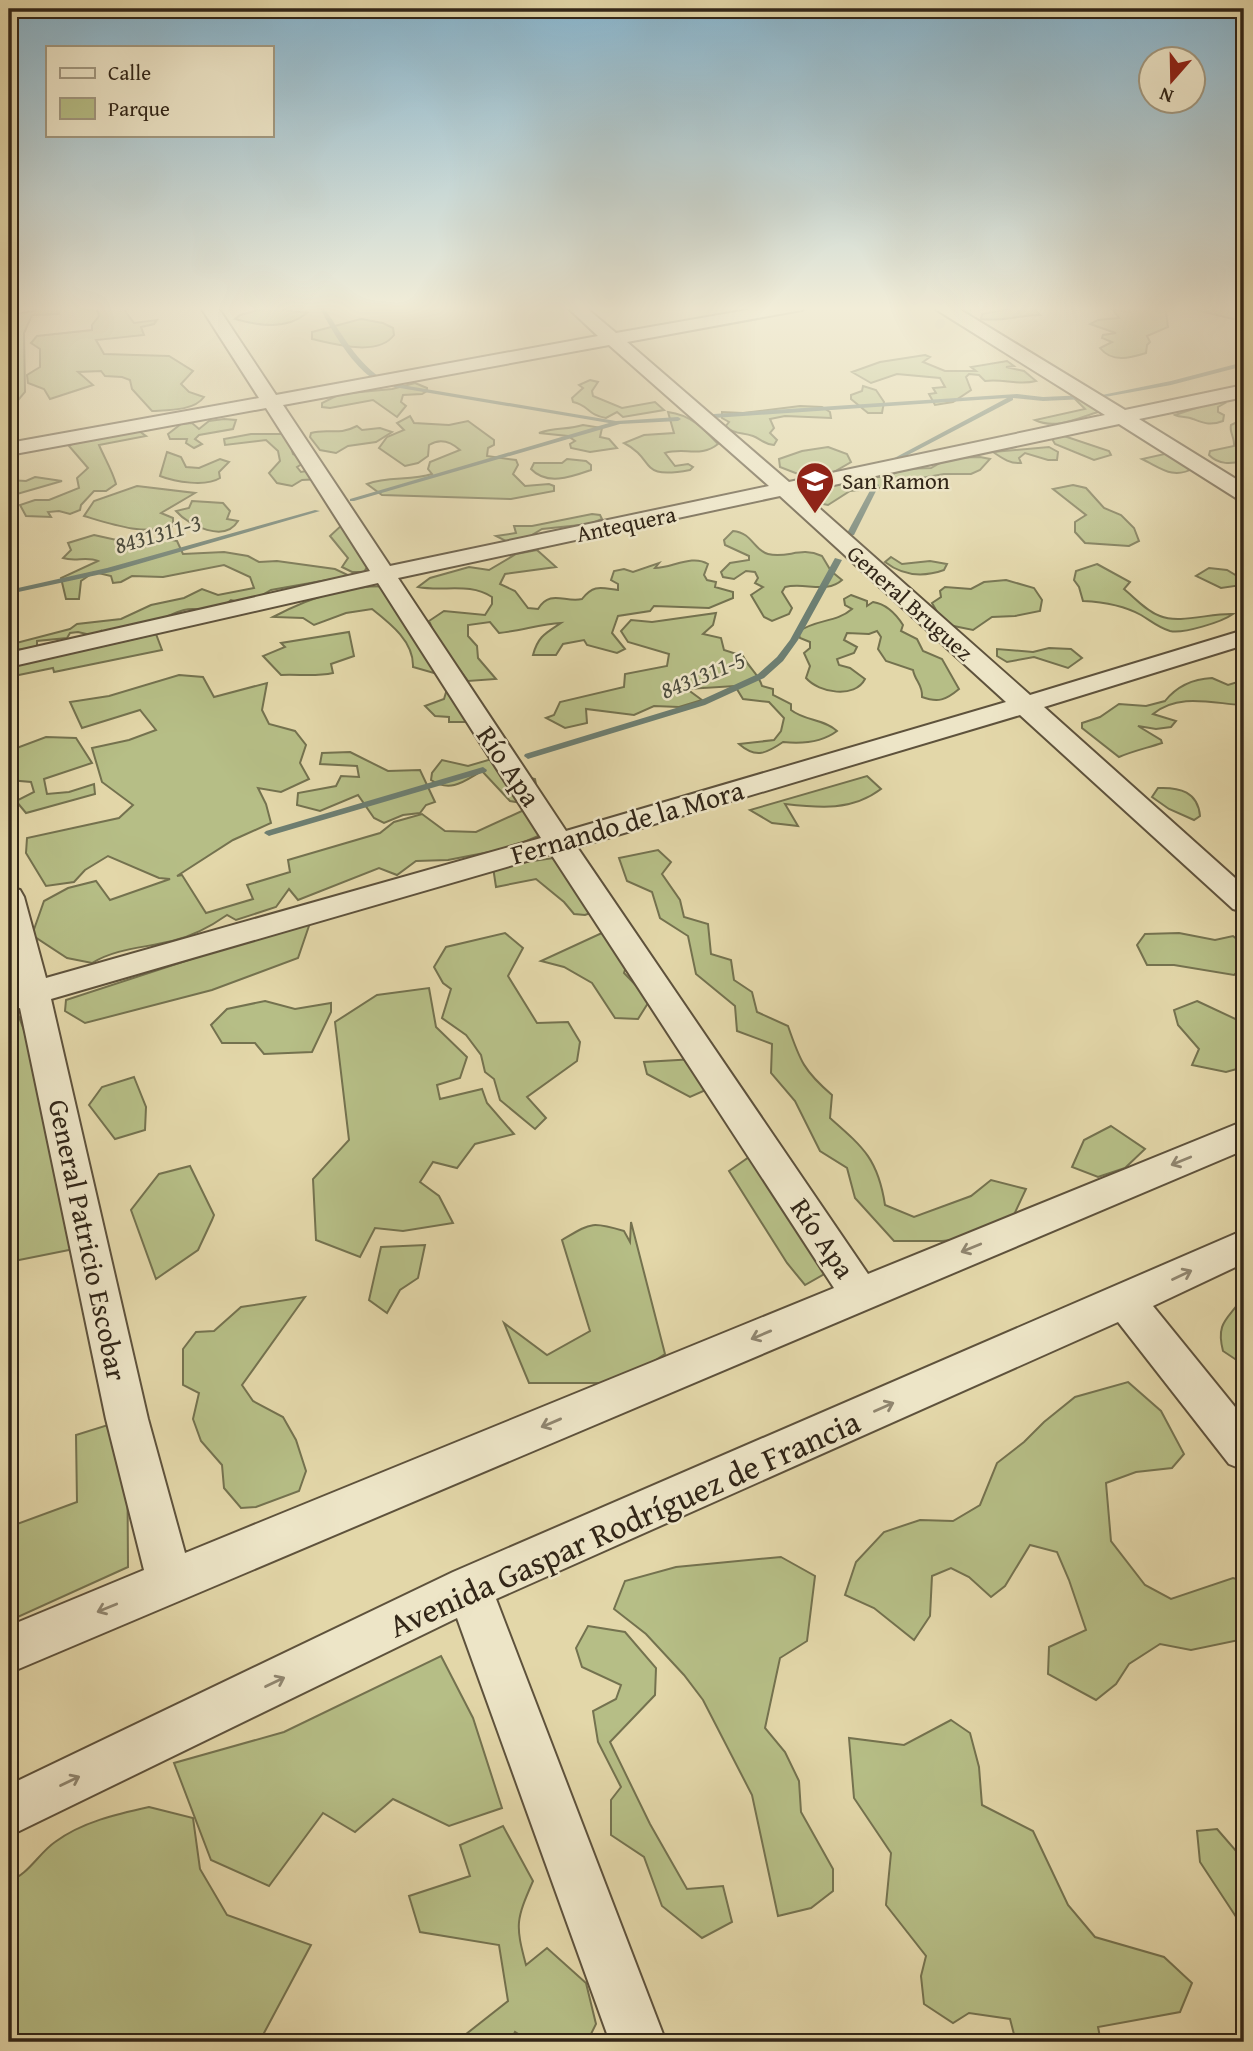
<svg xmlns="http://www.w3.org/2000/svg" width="1253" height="2051" viewBox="0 0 1253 2051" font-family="'Gentium Book Plus',serif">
<rect width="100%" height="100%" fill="#e3d7a9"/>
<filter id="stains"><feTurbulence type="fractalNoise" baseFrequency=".00286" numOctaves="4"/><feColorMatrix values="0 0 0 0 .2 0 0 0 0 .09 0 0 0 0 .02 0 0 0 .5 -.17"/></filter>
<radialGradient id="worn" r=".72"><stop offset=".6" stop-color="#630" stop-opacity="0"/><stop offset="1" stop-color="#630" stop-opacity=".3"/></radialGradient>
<g fill="#b6be86" stroke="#74724f" stroke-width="2">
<path d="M31 306H58L59 314 32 315 24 333 25 392 9 411V314Z"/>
<path d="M96 306H132L125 311 134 323 157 320 154 324 141 327 144 335 96 340 104 354 169 356 193 371 181 384 189 392 204 397C194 411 168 410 152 411L132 389 130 380 122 377 105 376 101 371 78 372 93 385 50 399 44 389 28 383 27 375 40 367V349L31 343 37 336 92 330V325L99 316Z"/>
<path d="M274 306H287L284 310 307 313C286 330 260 326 235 319L240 315Z"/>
<path d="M1127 306H1181L1166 312 1168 327 1147 336 1150 342 1147 345 1146 353C1130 358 1112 363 1100 348L1112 342 1102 338 1103 335 1116 333 1090 324 1098 320 1119 318 1113 310 1130 312Z"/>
<path d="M1200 306H1244V317L1233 319 1193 309Z"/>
<path d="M1018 307 1033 308 1040 315C1020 315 1000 322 981 319L982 314Z"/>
<path d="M361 319 383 323 393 328 394 335C378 357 334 344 312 339V332Z"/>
<path d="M925 355 930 357 923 362 945 371H976L971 367 1007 361 1014 366 1006 367 1024 371 1036 381C1017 386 1003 378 985 381L979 375 969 374 966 377 971 390 953 402 935 405 929 394 936 393 933 388 945 387 940 378 897 374 871 383 852 372 880 362Z"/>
<path d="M590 380 598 382 592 391 593 396 622 408 655 402 664 410 623 417 617 412 606 418C587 415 589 405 573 402L572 398 583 388 579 385Z"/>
<path d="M415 383 427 388V391L422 394 403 395 401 402 406 406 397 417 373 400 330 408 322 407V403L340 394 392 389Z"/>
<path d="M863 386 876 390 884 402 882 413H868L851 399V395L862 391Z"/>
<path d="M1075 399H1089L1098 407V412C1078 418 1056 430 1035 420L1085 409Z"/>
<path d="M1220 400 1225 403 1218 407V412L1224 415 1223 421C1210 426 1204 423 1193 419 1187 416 1181 418 1175 415Z"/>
<path d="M800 406 822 407 830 412 831 418 785 416 770 419 774 428 770 433 777 440 774 445C763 444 761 439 753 436 742 432 737 435 725 427L729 422 722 418V412L743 413Z"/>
<path d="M668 412C691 415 703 428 718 444 701 458 684 447 665 453L675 466 688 464 693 467 690 470C637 480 657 460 624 443L644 435 674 433Z"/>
<path d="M410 416 414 423 449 425 468 421 494 440V445L488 448 487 456 516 460 518 465 513 474 525 486 549 484 554 486V491L511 499 382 495 367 484C388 476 411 481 432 474L428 469 430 462 460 450C451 442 440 438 429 445L428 456 418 463 405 466 379 448 387 437 404 430 397 423Z"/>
<path d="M224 419 236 420 233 429 199 435 195 439 202 444 194 448 186 443 187 439H170L168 434 181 424 192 423 199 429 209 421Z"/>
<path d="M1237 422 1244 424V461C1231 464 1219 465 1209 455L1210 451 1234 446C1235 438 1229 432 1231 425Z"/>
<path d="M583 425 602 428 600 437 609 439 617 448 590 452 571 448 570 444 575 441 568 436 539 433C554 427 568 430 583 425Z"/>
<path d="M357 426 362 430 380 428 392 432 376 442 348 446 336 453 320 450 310 437 311 433C328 428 338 436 357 426Z"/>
<path d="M136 429 146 436 99 445C105 459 112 470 116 484L106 491H94L81 505 80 510 70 514 59 511 48 512 51 517 26 516 20 505 35 500H49L79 488 77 478 88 468 69 446 84 437Z"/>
<path d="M251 434H287L293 454 307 461 297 467 301 472 318 469 321 479 302 480 292 486 277 483 269 473 280 461 278 451 266 440 225 445 224 439Z"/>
<path d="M1061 435 1109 451 1111 455 1094 460 1055 444 1051 437Z"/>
<path d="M828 447 847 454 851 462 832 473 798 474 780 467 779 459 802 451Z"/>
<path d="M1049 447 1058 452 1057 460H1048L1025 453 1019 458 1021 463C1010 464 1002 458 993 452Z"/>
<path d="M167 452 181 457 186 467 199 468 220 459 229 462 219 472 220 478C206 487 175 482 160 476Z"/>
<path d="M1169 453 1194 468C1173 480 1161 468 1142 459Z"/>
<path d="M980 457 990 459 980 470 971 474H944L910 480 896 490 887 487 850 491 828 505 818 503 809 494 812 490 848 477H886L904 469 931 468 949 458Z"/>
<path d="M567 459 586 461 591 465V470C571 477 547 486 531 469L534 463H562Z"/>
<path d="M35 477 62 481 17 494 9 493V480L26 481Z"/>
<path d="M1073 485 1086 488 1104 508 1121 515 1134 528 1139 541 1129 546 1085 543 1075 532V522L1086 515 1053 489Z"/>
<path d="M137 486 195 493 161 513 173 518V526C145 536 111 524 84 516L94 501Z"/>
<path d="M192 501 223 503 230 511 227 519 238 521C225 543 189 526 176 511L189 508Z"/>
<path d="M592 514 600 515 602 519 590 524 542 529 522 541 510 543 496 536 516 533 514 526H532Z"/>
<path d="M344 523 369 564 364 572H352L342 567 348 558 330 536Z"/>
<path d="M733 531C753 533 753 550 768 554 788 559 800 546 822 556L831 571 842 580C827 594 804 582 785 587L782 592 792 608 789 614 772 621 764 617 751 595 763 587 755 583 758 578 755 572 746 571 734 579 723 577 721 572 730 563 749 560V556L725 545 724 540Z"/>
<path d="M94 535 148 547 167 539 177 541 183 554 224 552 248 556 259 562 277 561 335 569 350 576 271 590 247 604 231 600C209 620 205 605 184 610 168 614 159 624 142 622L135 628 103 637 101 631 95 636 78 632 70 633 67 638 37 641V648L15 650 16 643 70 629 77 624 121 619 151 605 184 598 202 589 218 595 254 588 250 577 224 565 163 577 132 576 121 582 113 583 111 576 94 572 81 581 79 599H66L61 578 98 561C87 556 75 562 63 558L71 550 68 543Z"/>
<path d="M537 550 556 567 505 574 500 584 515 591 528 608 538 609C550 589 565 603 582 599 594 584 601 588 618 590V584L611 580 614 571 624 569 633 572 659 563 655 568C672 568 692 554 708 564L704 575 707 580 716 582 715 587 733 592V598L709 608 654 606 650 611 618 616 612 633 625 649 617 653 587 645 584 640 563 644 556 655H533C538 636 546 633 561 623 540 624 521 631 499 633L490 622 468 625V636L477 646 478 658 496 679 468 681 451 658 447 673H434L413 667C414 642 391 624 372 609L346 613 314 625 303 618 273 617C315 595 353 583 400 587L439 644 429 621 444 611 485 615 492 604V597C469 582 444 592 418 587L430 578 469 567 489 570 516 554Z"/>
<path d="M891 557 902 564 930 561 947 564 944 570C924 577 903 576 885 562Z"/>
<path d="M1097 564 1130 582 1124 589C1135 598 1146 611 1160 616 1179 624 1211 613 1233 614 1222 622 1183 634 1170 631 1159 628 1151 621 1141 615 1123 605 1103 602 1083 601L1079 587 1074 580 1076 571Z"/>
<path d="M1209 568 1227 570 1242 579V585L1221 588 1196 576Z"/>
<path d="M1006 580 1034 588 1042 600 1040 611 1015 616 992 617 973 630 944 624 932 603 941 597 940 591 945 587 971 589 984 582Z"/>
<path d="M851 595 867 601V606L873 602C886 604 896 614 903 625L901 631 917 639 923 651 942 659 959 689C946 700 938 703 922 697 923 685 915 681 913 670L886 661 878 649 881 637 877 631 869 634 847 633 844 640 857 647 854 653 837 659 839 665 850 668 865 679C855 699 819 693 806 678L810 666 804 653 810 648V642L800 638 798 632C815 619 836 623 852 609L845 605 844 599Z"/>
<path d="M716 613 713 625 703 634 721 638 724 650 743 656C748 667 759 674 762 686L773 689V695L791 704V710C805 721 824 719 837 731 821 743 802 744 783 742 767 753 756 759 739 744L774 740 781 731 784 718 769 702 743 699 735 686 687 689 702 700 679 707 654 706 634 715 586 709 587 723 565 728 546 718 554 715 560 702 624 687 625 674 667 666 669 654 628 642 621 631 631 620 652 622Z"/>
<path d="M349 632 354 656 331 664 333 673C315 677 299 674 281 675L263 656 285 647 281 643Z"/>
<path d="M156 634 162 650 54 672 53 668 9 677V667Z"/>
<path d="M1049 648 1071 649 1082 658 1068 668 1034 657 1007 662 997 656V649L1033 652Z"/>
<path d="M179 675 203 677 214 697 267 683 262 710 269 724 295 731 306 745 300 763 309 779 281 792 258 788 266 804 271 823 233 840 177 876 182 875 206 913 253 899 247 885 290 872 288 860 380 833 394 822 422 814 445 831 476 832 524 810 543 834 510 848 448 860 416 861 397 875 379 868 298 900 289 889 276 907 236 920 227 915C210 927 193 936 172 941 144 948 117 948 92 963L67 958 32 935 44 901 68 888 96 881 110 900 170 879 159 878 108 856 85 870 74 882 46 886 26 853 27 838 119 818 133 805 102 782 92 748 129 740 156 730 140 710 82 728 70 702 109 696Z"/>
<path d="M1212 678 1228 685 1244 680V691L1238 695 1243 700 1241 705C1211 703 1178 693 1153 714L1176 721 1171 727 1156 729 1138 726 1161 740 1162 743C1147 748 1133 751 1119 757L1082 728V723L1100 717 1119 704 1146 706 1165 701C1177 686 1192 679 1212 678Z"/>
<path d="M447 689 479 715 465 722H449V717L435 716 425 706 444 699Z"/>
<path d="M46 737 76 738 92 763 44 779 47 794 69 792 94 784 95 794 26 813 16 801 34 792 31 782 9 780 14 749Z"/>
<path d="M350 752 388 771 420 770 435 802 426 805 420 813 403 815 384 823 374 818 358 795 320 811 297 805 298 793 336 786 341 776 359 777 357 766 320 764 322 753Z"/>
<path d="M495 758 523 776 535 779 538 795 527 804 510 801 482 771C467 779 452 794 431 780L432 773 442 760 468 766Z"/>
<path d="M867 776 881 789C852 811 820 808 785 804L798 826 772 823 750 810Z"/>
<path d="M1158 788C1180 787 1198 792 1200 816L1194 820 1169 809 1152 797Z"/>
<path d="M658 850 671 862 662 874 680 900 684 917 708 924 711 954 731 960 734 980 752 992 757 1012 788 1026C800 1061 804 1071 832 1095L830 1118C863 1147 878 1159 885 1205L914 1217 971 1196 991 1180 1026 1189 1005 1234 942 1241H894L855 1198 847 1168 820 1151 795 1101 771 1073 772 1044 737 1031 735 1006 696 974 688 936 660 918 652 892 627 881 619 858Z"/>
<path d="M560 857 607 907 585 915 574 914 564 902 536 879 496 887 493 867Z"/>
<path d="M311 920 298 958 212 990 85 1023 65 1011 66 1000Z"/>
<path d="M604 932 629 958 624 973 650 1000 638 1019 615 1018 592 983 564 967 541 961Z"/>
<path d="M505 933 523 948 508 976 537 1023 568 1022 580 1042 577 1061 527 1097 546 1118 535 1129 500 1100 494 1079 485 1072 481 1055 466 1035 442 1018 451 989 443 983 434 967 446 947Z"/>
<path d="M1179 933 1215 940 1233 936 1244 945V966L1234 975 1174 965H1147L1137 945 1145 934Z"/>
<path d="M429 988 436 1027 467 1057 460 1078 437 1085 440 1099 482 1089 487 1103 514 1134 475 1144 457 1168 433 1162 420 1182 439 1196 453 1223 403 1231 375 1228 360 1257 316 1240 313 1179 349 1140 335 1022 377 995Z"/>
<path d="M265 1001 295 1009 331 1003V1012L312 1052 264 1054 255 1043H222L211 1025 227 1009Z"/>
<path d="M1197 1001 1244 1023V1067L1226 1072 1192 1065 1199 1049 1178 1025 1174 1010Z"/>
<path d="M16 1009 104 1243 9 1262V1011Z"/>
<path d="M695 1059 708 1089 690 1097 647 1074 644 1062Z"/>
<path d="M134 1077 146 1107 145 1130 115 1139 89 1105 102 1087Z"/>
<path d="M1111 1126 1145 1149 1125 1168 1098 1177 1072 1167 1084 1140Z"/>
<path d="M762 1148 835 1268 805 1285 787 1263 729 1171Z"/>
<path d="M190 1166 214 1215 212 1220 198 1250 156 1279 131 1210 159 1174Z"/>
<path d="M631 1222 665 1354 620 1383H529L504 1323 547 1355 590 1331 562 1240C591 1223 591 1221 624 1231L630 1242Z"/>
<path d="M425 1245 418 1278 400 1290 387 1313 369 1300 381 1247Z"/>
<path d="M1244 1295V1365L1223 1351C1215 1320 1230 1319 1244 1295Z"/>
<path d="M305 1297 242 1385 253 1401 283 1417 296 1440 306 1471 299 1491 256 1507 241 1508 224 1488 222 1465 201 1441 193 1419 199 1393 183 1385V1349L196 1332 214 1331 241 1307Z"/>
<path d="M1128 1382 1161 1411 1184 1454 1172 1468 1136 1472 1106 1483 1111 1541 1145 1585 1171 1599 1233 1578 1244 1581V1639L1191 1650 1160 1644 1129 1664 1116 1684 1096 1700 1048 1674 1049 1647 1086 1630 1069 1580 1057 1552 1030 1545 1005 1586 991 1597 969 1577 951 1568 932 1576 930 1616 914 1640 874 1608 845 1595 856 1562 884 1532 920 1520 953 1521 980 1505 997 1463 1024 1442 1044 1422 1075 1397Z"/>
<path d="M127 1419 128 1567 9 1621V1527L77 1502 76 1435Z"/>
<path d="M781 1557 815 1576 807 1641 780 1658 765 1728 785 1752 799 1781 801 1812 833 1869V1891L811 1908 778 1916 752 1795 703 1700 684 1675 646 1634 614 1609 625 1581 676 1567Z"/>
<path d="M588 1626 625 1632 656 1668 655 1695 610 1742 650 1824 687 1889 723 1886 732 1922 702 1938 662 1906 644 1857 611 1835V1800L621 1787 598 1742 593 1711 616 1699 621 1685 582 1667 576 1648Z"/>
<path d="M441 1656 473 1718 502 1808 449 1826 393 1799 355 1832 323 1813 269 1886 211 1860 174 1763 284 1732Z"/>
<path d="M951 1720 970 1733 979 1767 982 1805 1033 1831 1068 1905 1095 1937 1164 1957 1192 1983 1180 2012 1098 2027 1101 2042H1016L1010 2019 969 2013 953 2023 924 2004 921 1976 926 1956 886 1905 891 1853 854 1798 849 1738 904 1745Z"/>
<path d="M149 1807 193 1818 200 1869 227 1915 311 1945 264 2033 269 2042H9V1881C28 1875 39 1853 55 1842 82 1822 117 1814 149 1807Z"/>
<path d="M503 1826 533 1881C516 1920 515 1924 526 1965L547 1948 586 1983 596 2024 587 2042H531L515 2032 510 2042H456L508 2001 499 1945 420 1932 409 1896 470 1876 460 1845Z"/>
<path d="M1217 1829 1244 1860V1929L1200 1862 1197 1831Z"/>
</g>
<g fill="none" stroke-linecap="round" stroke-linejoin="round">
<g fill="#6d7e71" fill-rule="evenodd">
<path d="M319 306H323C342 334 357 364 387 382V384C360 381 330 328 319 306Z"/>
<path d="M1244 362V366L1171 385 1105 397 1102 395 1171 381Z"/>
<path d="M396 384 616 421 678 417 681 419 678 421 620 424 354 501H350V499L609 423 394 387 393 386Z"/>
<path d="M1017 394 1043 397 1086 395 1089 397 1086 399 1043 401 1013 398V400L887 466 885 465V463L1007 398 714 418 711 416 714 414Z"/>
<path d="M876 483 879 485 854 535 848 536 846 535 873 485Z"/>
<path d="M315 510 320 511 111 572 9 594V590L107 568Z"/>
<path d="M835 558 842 560 798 640 783 661 764 678 705 705 531 758 528 759 524 756 525 754 699 701 758 674 777 657 790 640Z"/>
<path d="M483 767 487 770 486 772 272 835 269 836 264 833 266 831Z"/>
</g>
<defs>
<g id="street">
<path d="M9 306H37L34 310 9 314Z"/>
<path d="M200 306H217L276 395 598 336 566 306H584L616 333 770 306H804L802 310 796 311 627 342 789 482 1105 415 937 310 935 306H954L1125 410 1244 385V397L1139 419 1244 484V499L1236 498 1119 424 801 492 1030 695 1244 630V645L1044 707 1244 886V912L1233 909 1020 715 577 847 868 1274 1244 1121V1150L9 1673V1626L144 1570 106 1419 20 1008 9 1011V989L16 987 9 958V887L20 890 24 897 46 978 541 838 378 583 9 667V653L370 571 266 408 9 455V443L259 398ZM609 345 769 486 390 566 283 405ZM780 496 1006 702 566 831 398 578ZM551 854 834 1288 185 1553 148 1419 51 999Z"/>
<path d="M1244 1230V1263L1153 1306 1244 1418V1470L1229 1464 1118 1322 496 1599 666 2042H610L457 1618 9 1836V1785L453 1572Z"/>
</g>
</defs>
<use href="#street" stroke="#5e523c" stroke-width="4"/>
<use href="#street" fill="#ede5c7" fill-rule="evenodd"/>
</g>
<defs><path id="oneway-shaft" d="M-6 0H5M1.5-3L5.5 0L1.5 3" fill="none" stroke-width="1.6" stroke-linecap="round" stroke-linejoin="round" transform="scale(1.75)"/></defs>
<g stroke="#908670">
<use href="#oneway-shaft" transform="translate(1181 1161) rotate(158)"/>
<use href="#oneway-shaft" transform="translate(971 1248) rotate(158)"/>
<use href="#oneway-shaft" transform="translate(1182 1275) rotate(-25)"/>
<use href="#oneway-shaft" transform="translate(761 1335) rotate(157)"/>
<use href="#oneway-shaft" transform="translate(884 1407) rotate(-24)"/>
<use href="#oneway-shaft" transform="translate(551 1423) rotate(157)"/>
<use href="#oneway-shaft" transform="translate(107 1608) rotate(158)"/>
<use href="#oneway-shaft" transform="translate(275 1682) rotate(-26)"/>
<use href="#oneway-shaft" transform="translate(70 1781) rotate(-26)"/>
</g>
<linearGradient id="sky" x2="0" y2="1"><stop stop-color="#87b6d0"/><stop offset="0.52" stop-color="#f2edd8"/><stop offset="1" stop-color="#f2edd8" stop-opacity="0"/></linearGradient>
<rect width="1253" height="593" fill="url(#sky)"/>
<defs>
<symbol id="school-pin" viewBox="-11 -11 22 30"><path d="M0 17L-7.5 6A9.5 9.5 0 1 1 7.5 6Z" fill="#8f2418" stroke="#ede5c7"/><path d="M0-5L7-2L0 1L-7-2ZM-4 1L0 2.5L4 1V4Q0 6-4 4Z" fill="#fff"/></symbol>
</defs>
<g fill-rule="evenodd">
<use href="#school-pin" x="793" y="459" width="44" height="60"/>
</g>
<g text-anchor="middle" stroke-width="5" stroke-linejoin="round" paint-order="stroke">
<g font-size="23" fill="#322618" stroke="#ede5c7" text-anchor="start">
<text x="842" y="489">San Ramon</text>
</g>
<g font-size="23" fill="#322618" stroke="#ede5c7">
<text transform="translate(626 524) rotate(-12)" y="8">Antequera</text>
<text transform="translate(910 603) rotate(42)" y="8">General Bruguez</text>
</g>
<g font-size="24" font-style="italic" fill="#4b4b3d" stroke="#ede5c7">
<text transform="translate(158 534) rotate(-16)" y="8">8431311-3</text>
<text transform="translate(703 675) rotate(-22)" y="8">8431311-5</text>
</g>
<g font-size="28" fill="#322618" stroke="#ede5c7">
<text transform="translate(509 766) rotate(56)" y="10">Río Apa</text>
<text transform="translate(627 822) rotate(-16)" y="10">Fernando de la Mora</text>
<text transform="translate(823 1238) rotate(56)" y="10">Río Apa</text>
<text transform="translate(88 1240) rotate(78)" y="10">General Patricio Escobar</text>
</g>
<g font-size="33" fill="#322618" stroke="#ede5c7">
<text transform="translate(624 1523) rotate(-24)" y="12">Avenida Gaspar Rodríguez de Francia</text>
</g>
</g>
<rect width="1253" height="2051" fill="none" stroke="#e3d7a9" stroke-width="35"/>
<rect x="10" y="10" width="1232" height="2030" fill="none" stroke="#322618" stroke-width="3.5"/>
<rect x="18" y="18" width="1218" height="2016" fill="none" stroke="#322618" stroke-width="2"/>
<rect x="46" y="46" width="228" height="91" fill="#ede5c7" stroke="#a29981" stroke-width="2"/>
<rect x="60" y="68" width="35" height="10" fill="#ede5c7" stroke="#a29981" stroke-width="2"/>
<text x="108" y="80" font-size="21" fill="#322618">Calle</text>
<rect x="60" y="98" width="35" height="21" fill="#b6be86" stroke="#a29981" stroke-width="2"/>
<text x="108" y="116" font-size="21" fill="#322618">Parque</text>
<g transform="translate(1172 80) rotate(200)"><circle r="33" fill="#ede5c7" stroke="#a29981" stroke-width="2"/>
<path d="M0-5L12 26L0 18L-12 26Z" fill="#8f2418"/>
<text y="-10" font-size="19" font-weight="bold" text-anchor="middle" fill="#322618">N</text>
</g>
<rect width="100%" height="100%" filter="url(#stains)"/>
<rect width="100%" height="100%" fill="url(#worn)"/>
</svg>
